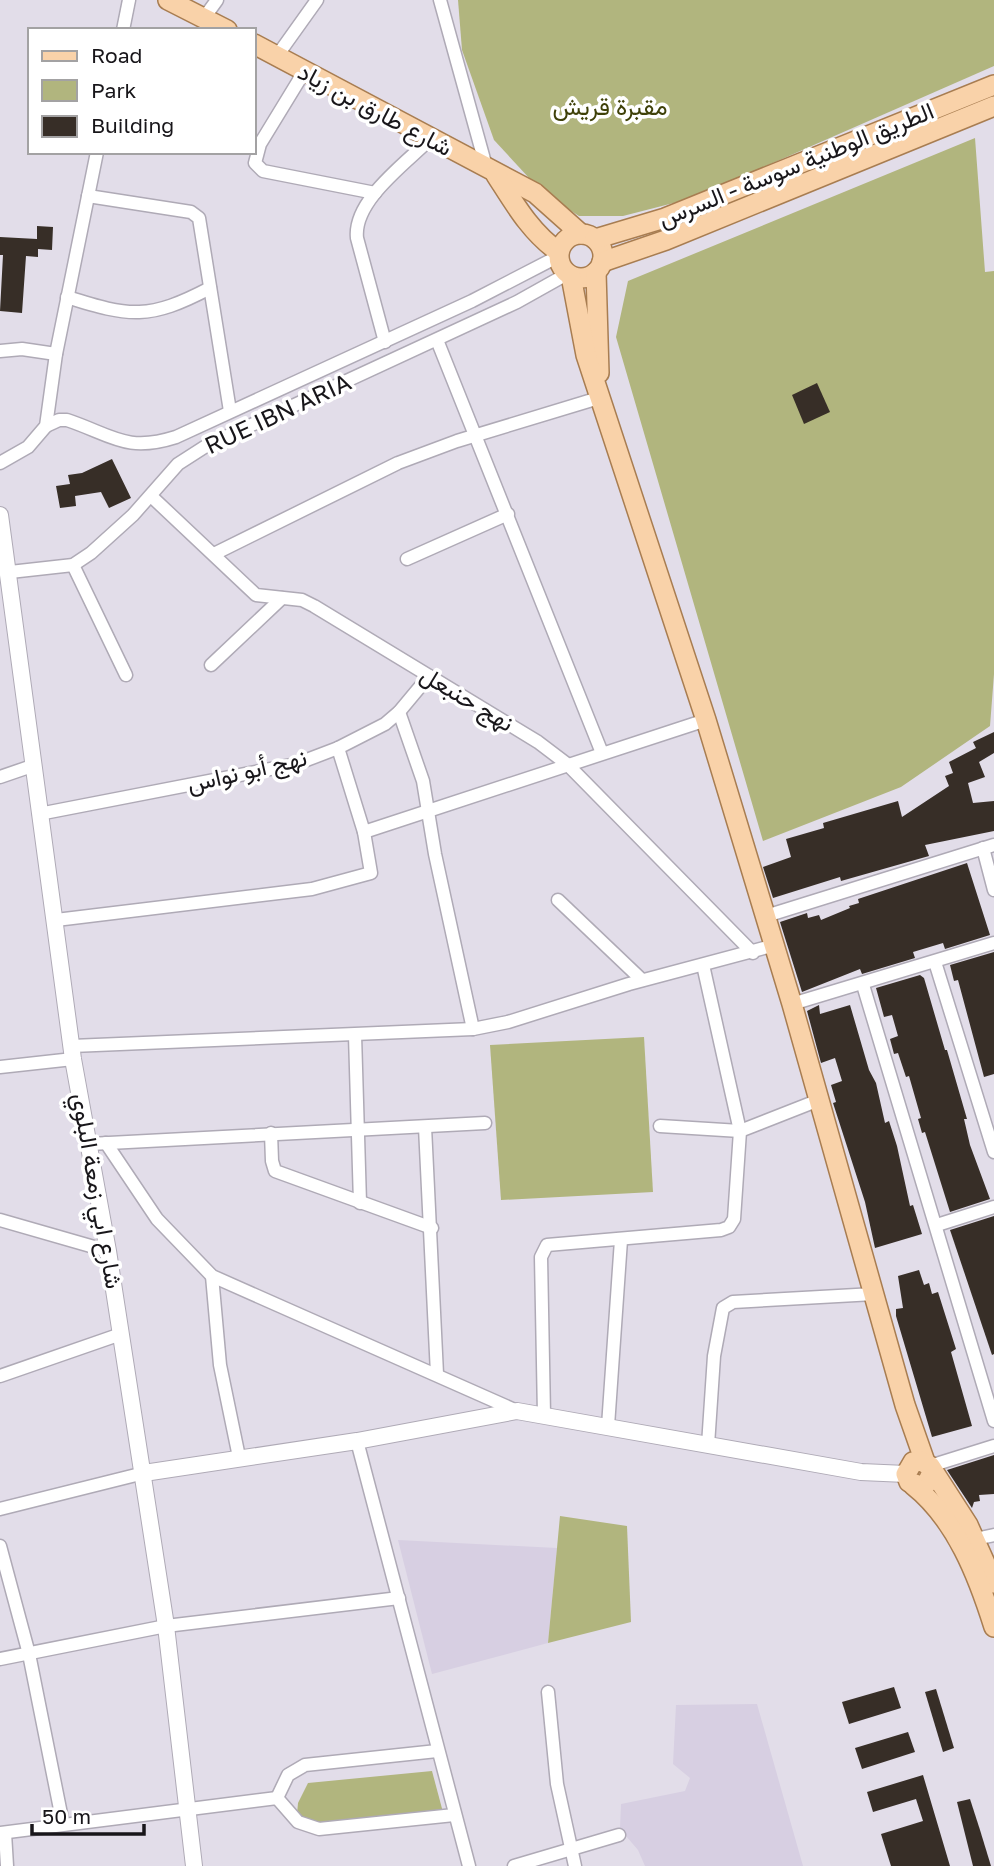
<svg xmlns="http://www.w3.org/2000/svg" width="994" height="1866" viewBox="0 0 994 1866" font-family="'Golos Text',Vazirmatn,sans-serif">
<rect width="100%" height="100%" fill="#e2dde9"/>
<g fill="#d7cfe2">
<path d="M398 1540 557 1548 548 1643 432 1674Z"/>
<path d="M757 1704 803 1866H645L638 1850 620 1829 621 1804 685 1791 690 1778 673 1764 676 1705Z"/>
</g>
<g fill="#b1b57e">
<path d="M458 0H994V66L693 198 623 216H579L542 192 494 140 462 50Z"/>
<path d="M975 138 985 272 994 271V674L990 726 901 787 763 841 616 337 628 281Z"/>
<path d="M644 1037 653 1192 501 1200 490 1045Z"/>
<path d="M560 1516 627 1526 631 1622 548 1643Z"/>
<path d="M432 1771 444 1816 315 1828 297 1814 298 1803 308 1783Z"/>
</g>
<g fill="#372e27">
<path d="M37 226 53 227 52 250 38 249V257L26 256 22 313 0 311 3 255H0V237L37 239Z"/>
<path d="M817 383 830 412 804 424 792 395Z"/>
<path d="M112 459 131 498 109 508 101 492 75 496 76 506 60 508 56 486 70 484 68 475 82 473Z"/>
<path d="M994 732V753L979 762 985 777 968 783 973 803 994 801V831L925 845 929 856 841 881 840 877 773 898 763 867 791 857 786 839 824 828 823 823 898 801 902 817 949 786 945 776 953 773 949 762 976 748 973 742Z"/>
<path d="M967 863 990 935 945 949 943 943 913 952 915 958 862 974 860 969 802 992 780 922 807 913 808 918 819 915 821 920 850 908 849 906 859 903 858 899Z"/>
<path d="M994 952V1074L984 1077 958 980 954 981 950 965Z"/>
<path d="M920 975 924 978 945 1050H947L967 1119H964L970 1145 990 1199 950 1212 925 1132 922 1133 918 1119 921 1118 909 1076 906 1077 898 1053 894 1054 890 1039 898 1036 892 1015 884 1017 876 988Z"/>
<path d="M819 1005 820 1014 850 1005 869 1070 876 1083 885 1123 889 1121 897 1146 910 1206 913 1205 922 1234 875 1248 865 1202 833 1103 836 1102 831 1085 842 1081 835 1058 821 1063 807 1011Z"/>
<path d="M994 1216V1354L992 1355 950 1230Z"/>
<path d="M919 1270 924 1285 929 1283 932 1294 938 1292 956 1349 951 1352 972 1426 932 1437 896 1316V1309L903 1308 898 1276Z"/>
<path d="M994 1455V1494L979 1495 980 1501 974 1502 972 1508 947 1470Z"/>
<path d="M894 1687 901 1708 849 1724 842 1702Z"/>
<path d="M936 1689 954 1748 943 1752 925 1692Z"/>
<path d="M908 1732 915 1752 862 1769 855 1748Z"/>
<path d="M923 1775 950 1866H891L881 1834 923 1821 916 1799 873 1812 867 1792Z"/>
<path d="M970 1799 980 1830 991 1866H973L957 1802Z"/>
</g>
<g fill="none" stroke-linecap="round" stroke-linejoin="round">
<defs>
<g id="street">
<path d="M440 0 487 170"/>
<path d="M204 18 217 0"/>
<path d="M123 30 129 0"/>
<path d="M277 56 317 0"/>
<path d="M304 72 260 144 255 163 263 171 375 193"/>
<path d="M88 196 191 212 199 218 230 411"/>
<path d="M67 297C130 317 149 320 210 288"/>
<path d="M437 340 602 753"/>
<path d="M385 342 357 238C353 201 405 164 429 140"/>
<path d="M0 351 22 349 56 354"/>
<path d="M46 426 59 420H67C112 435 126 453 176 437L472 301 559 256"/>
<path d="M0 463 28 447 46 426 56 354 97 152"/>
<path d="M151 496 256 595 302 600 314 606 538 742 567 764 753 953"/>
<path d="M214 554 398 463 457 441 602 397"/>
<path d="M407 559 508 514"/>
<path d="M73 565 126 675"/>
<path d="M10 572 73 565 91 553 133 515 178 464 206 446 517 302 567 274"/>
<path d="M211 665 282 598"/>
<path d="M399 712 423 781 435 854 473 1029"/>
<path d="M0 777 32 766"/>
<path d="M39 814 296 764 338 748 385 724 399 712 429 676"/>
<path d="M364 832 706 720"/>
<path d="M983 848 994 890"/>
<path d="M558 900 642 980"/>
<path d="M766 916 994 845"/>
<path d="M56 920 312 889 371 873 364 832 338 748"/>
<path d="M935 962 994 1152"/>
<path d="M863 985 994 1421"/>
<path d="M792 1004 994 943"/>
<path d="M355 1035 360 1203"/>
<path d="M72 1046 473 1029 508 1022 629 984 775 945"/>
<path d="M0 1067 73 1059"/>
<path d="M660 1126 740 1131 819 1100"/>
<path d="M425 1127 437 1374"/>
<path d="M271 1133 272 1161 275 1171 432 1228"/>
<path d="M106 1143 157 1219 212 1276 517 1411"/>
<path d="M90 1144 485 1123"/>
<path d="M0 1220 108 1251"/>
<path d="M937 1225 994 1207"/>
<path d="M212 1276 220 1365 239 1457"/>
<path d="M0 1376 121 1334"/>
<path d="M544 1415 541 1257 547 1245 721 1230 729 1227 734 1219 740 1131 703 965"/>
<path d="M608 1426 621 1240"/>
<path d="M357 1441 469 1866"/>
<path d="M708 1445 714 1356 723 1308 733 1302 874 1294"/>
<path d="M930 1466 994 1446"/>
<path d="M0 1509 144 1473"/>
<path d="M975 1539 994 1535"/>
<path d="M0 1546 29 1654 63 1824"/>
<path d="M0 1659 166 1626 399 1598"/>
<path d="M548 1692 557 1784 575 1866"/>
<path d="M277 1798 298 1822 319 1829 454 1815"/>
<path d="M277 1798 288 1775 305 1765 437 1751"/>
<path d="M0 1833 277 1798"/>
<path d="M5 1833 7 1866"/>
<path d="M514 1866 619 1835"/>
</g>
<g id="secondary">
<path d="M0 515 73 1059 108 1251 166 1626 194 1866"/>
<path d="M144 1473 357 1441 517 1411 861 1472 906 1474"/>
</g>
<g id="primary">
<path d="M168 0 227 30"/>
<path d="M254 44 535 193 581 234"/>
<path d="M496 175C514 203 531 233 559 252"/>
<circle cx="581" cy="256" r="22"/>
<path d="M595 239 665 218 994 85"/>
<path d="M602 262 666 240 994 106"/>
<path d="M596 272 599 373"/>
<path d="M571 276 586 355 706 720 792 1004 905 1405 925 1462"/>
<path d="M932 1472 927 1483 921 1486 909 1482 906 1474 913 1462 921 1461 930 1466 968 1525 994 1583"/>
<path d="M913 1485C956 1519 978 1576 994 1627"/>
</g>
</defs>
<use href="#street" stroke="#afaab6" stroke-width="15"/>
<use href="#secondary" stroke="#afaab6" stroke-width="18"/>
<use href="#primary" stroke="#a87d51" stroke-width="22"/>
<use href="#street" stroke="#fff" stroke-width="12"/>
<use href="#secondary" stroke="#fff" stroke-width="16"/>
<use href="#primary" stroke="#f9d2a9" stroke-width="19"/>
</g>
<g text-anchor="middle" stroke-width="7" stroke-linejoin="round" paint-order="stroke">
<g font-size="24" fill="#3f4109" stroke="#fff">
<text x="610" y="115">مقبرة قريش</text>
</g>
<g font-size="24" fill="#18161a" stroke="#fff">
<text transform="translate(375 110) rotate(28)" y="8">شارع طارق بن زياد</text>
<text transform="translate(796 165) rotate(-22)" y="8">الطريق الوطنية سوسة - السرس</text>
<text transform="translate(278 414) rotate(-25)" y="8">RUE IBN ARIA</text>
<text transform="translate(467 699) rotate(31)" y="8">نهج حنبعل</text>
<text transform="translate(247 771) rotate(-13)" y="8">نهج أبو نواس</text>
<text transform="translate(97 1191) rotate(80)" y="8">شارع ابي زمعة البلوي</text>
</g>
</g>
<rect x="28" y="28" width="228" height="126" fill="#ffffff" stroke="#a3a2a3" stroke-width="2"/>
<rect x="42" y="51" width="35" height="10" fill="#f9d2a9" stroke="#a3a2a3" stroke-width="2"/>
<text x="91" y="63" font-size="21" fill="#18161a">Road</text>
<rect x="42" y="80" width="35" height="21" fill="#b1b57e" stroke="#a3a2a3" stroke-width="2"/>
<text x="91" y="98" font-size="21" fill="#18161a">Park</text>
<rect x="42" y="116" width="35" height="21" fill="#372e27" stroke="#a3a2a3" stroke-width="2"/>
<text x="91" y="133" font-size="21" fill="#18161a">Building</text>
<path d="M32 1824v10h112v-10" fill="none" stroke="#18161a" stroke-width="3.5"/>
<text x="42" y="1824" font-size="21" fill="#18161a" stroke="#ffffff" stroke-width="5" paint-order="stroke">50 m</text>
</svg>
